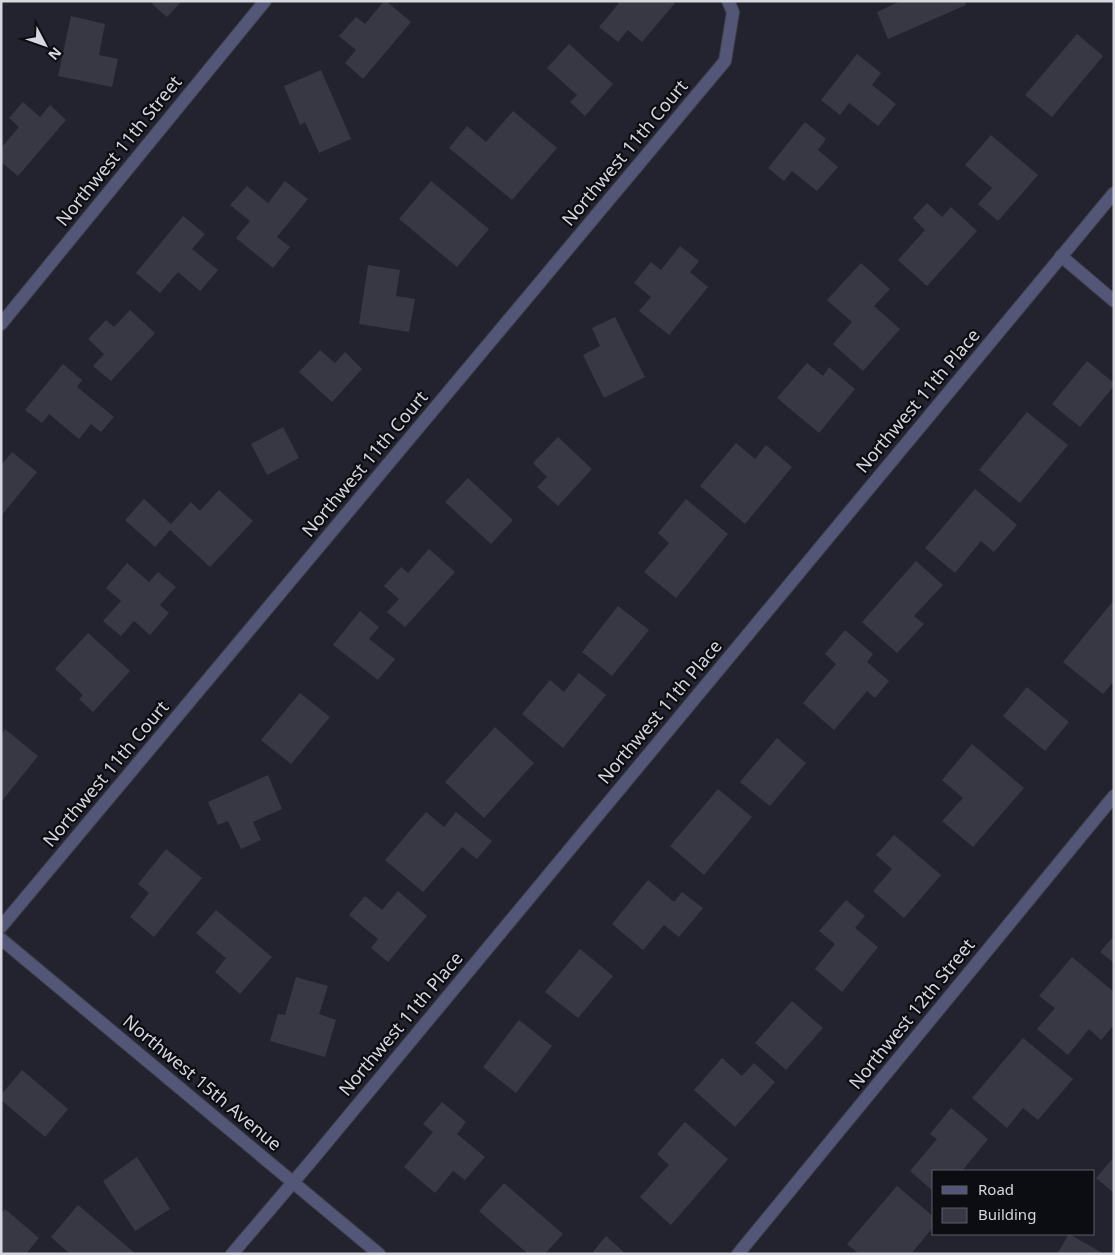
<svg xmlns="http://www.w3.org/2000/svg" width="1115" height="1255" viewBox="0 0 1115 1255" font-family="'Noto Sans',sans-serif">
<rect width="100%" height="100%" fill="#22232e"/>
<g fill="#373844">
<path d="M154 1H182L167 17 152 4Z"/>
<path d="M384 1H386L411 22 363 79 345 63 356 50 339 36 356 17 365 24Z"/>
<path d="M616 1H674L675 3 642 42 628 30 618 42 599 27 619 3Z"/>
<path d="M901 1H965L966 5 888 39 877 12Z"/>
<path d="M71 16 105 24 99 55 118 59 112 87 58 76Z"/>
<path d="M1077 34 1103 56 1052 117 1025 95Z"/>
<path d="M569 44 613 84 585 116 570 102 577 95 547 68Z"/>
<path d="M857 54 881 73 872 85 896 104 878 126 849 103 840 115 821 100Z"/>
<path d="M321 70 351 139 319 153 305 122 300 125 284 86Z"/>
<path d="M23 102 40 117 50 105 66 120 18 176 1 162V148L19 127 9 118Z"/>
<path d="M513 111 557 148 512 200 449 148 467 126 486 142Z"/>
<path d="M805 122 826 139 818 150 838 167 817 191 792 171 784 181 768 168Z"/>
<path d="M991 135 1038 175 998 221 978 204 992 188 965 165Z"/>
<path d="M285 181 308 199 277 237 290 247 273 268 236 238 250 221 230 205 247 186 268 203Z"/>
<path d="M431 181 489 229 457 267 399 219Z"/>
<path d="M927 203 942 217 951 207 977 231 927 286 898 260 925 230 913 218Z"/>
<path d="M183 216 205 234 192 249 218 270 200 291 178 272 160 293 136 273Z"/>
<path d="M680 246 699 261 690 272 708 287 669 335 639 311 651 297 634 283 651 262 661 270Z"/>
<path d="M861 263 890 289 874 306 900 329 863 371 833 344 852 322 827 300Z"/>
<path d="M368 265 400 270 396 296 415 299 409 332 359 324Z"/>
<path d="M130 310 155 333 111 381 93 366 104 354 88 339 106 320 114 327Z"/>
<path d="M615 317 645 377 604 398 583 355 600 346 592 328Z"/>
<path d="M320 350 335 363 345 352 362 369 332 402 299 372Z"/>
<path d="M1087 361 1114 383V386L1080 427 1052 404Z"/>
<path d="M807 363 823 376 829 367 855 389 819 433 777 398Z"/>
<path d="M63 364 82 380 77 387 114 417 101 432 91 424 79 439 49 414 42 423 25 410Z"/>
<path d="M1027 412 1068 445 1020 503 979 470Z"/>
<path d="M283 427 299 458 267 475 251 444Z"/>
<path d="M558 437 592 469 558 506 537 487 547 477 533 463Z"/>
<path d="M736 443 755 459 766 445 792 467 745 524 700 486Z"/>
<path d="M12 452 37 472 1 516V465Z"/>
<path d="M468 478 513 520 491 544 445 502Z"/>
<path d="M975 489 1017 525 994 552 981 541 955 573 925 548Z"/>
<path d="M219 490 253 521 210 567 170 530 155 547 125 520 144 499 171 524 191 502 200 511Z"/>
<path d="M686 499 728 534 676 598 644 572 669 543 658 533Z"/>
<path d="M429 549 455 572 405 627 387 612 399 599 384 586 401 567 408 573Z"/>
<path d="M916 561 943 585 914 616 924 624 897 653 862 622Z"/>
<path d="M127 563 149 582 158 572 176 587 160 605 169 613 150 635 134 621 121 636 103 621 121 601 106 588Z"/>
<path d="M1114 600V681L1103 694 1063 662Z"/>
<path d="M618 606 649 630 612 676 582 652Z"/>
<path d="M360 611 379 627 369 639 395 659 378 680 333 645Z"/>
<path d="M845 630 873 654 867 662 889 681 875 698 867 691 834 730 803 703 836 664 825 654Z"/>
<path d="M88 633 130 671 93 712 79 699 83 695 55 669Z"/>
<path d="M579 673 606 695 563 748 522 714 550 680 564 692Z"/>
<path d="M1027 687 1069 722 1045 751 1003 716Z"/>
<path d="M300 693 330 717 291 764 261 740Z"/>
<path d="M495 727 534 763 484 818 445 782Z"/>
<path d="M5 729 38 756 1 802V735Z"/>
<path d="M777 738 806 763 770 806 740 782Z"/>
<path d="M972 744 1024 788 973 847 942 821 963 798 942 780Z"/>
<path d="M268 775 282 809 253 822 261 840 241 849 228 821 218 825 208 802Z"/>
<path d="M718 789 752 817 704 875 670 846Z"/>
<path d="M426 812 444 827 456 812 492 841 477 859 462 847 423 892 385 860Z"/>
<path d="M894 835 941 875 904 918 873 891 892 869 876 855Z"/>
<path d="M166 849 202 878 154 937 130 917 149 893 138 884Z"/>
<path d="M648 880 674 902 682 892 703 908 679 937 664 925 643 950 612 924Z"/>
<path d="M398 891 427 916 388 962 371 948 378 939 349 915 365 896 382 910Z"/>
<path d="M846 900 865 916 855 928 878 947 842 992 815 969 835 944 819 931Z"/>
<path d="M216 910 272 957 240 994 215 972 226 958 196 933Z"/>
<path d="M1114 936V963L1100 952Z"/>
<path d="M580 949 613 976 578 1018 545 992Z"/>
<path d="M1072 957 1114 992V1025L1101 1040 1089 1029 1068 1055 1037 1029 1055 1008 1039 996Z"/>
<path d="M296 977 328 986 319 1014 336 1020 325 1057 270 1041 278 1014 285 1015Z"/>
<path d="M792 1001 823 1028 786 1070 755 1043Z"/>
<path d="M519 1020 552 1046 516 1093 483 1067Z"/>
<path d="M1023 1038 1073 1079 1038 1120 1023 1108 1007 1128 972 1098Z"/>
<path d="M722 1058 742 1076 754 1063 775 1082 735 1127 694 1090Z"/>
<path d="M22 1070 68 1109 45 1137 1 1100V1095Z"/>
<path d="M442 1102 466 1122 457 1134 485 1157 465 1180 453 1171 435 1193 404 1167 433 1132 423 1124Z"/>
<path d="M951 1108 988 1139 962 1171H934V1192L910 1171 937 1139 930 1134Z"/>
<path d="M685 1122 728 1159 671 1225 640 1197 669 1165 657 1154Z"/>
<path d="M137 1157 170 1209 135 1231 103 1181Z"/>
<path d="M1114 1157V1193L1096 1178Z"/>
<path d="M504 1183 563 1234 545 1254H528L479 1211Z"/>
<path d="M897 1186 934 1217V1226L911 1254H899L896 1252 895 1254H859L847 1244Z"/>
<path d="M78 1205 136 1254H70L51 1237Z"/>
<path d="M5 1209 39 1238 26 1254H3L1 1253V1214Z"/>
<path d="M1069 1234 1104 1254H1057Z"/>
<path d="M606 1236 626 1254H591Z"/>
</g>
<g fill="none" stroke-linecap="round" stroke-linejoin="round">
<defs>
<g id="minor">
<path d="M1061 256 1114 301"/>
<path d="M1 324 265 1"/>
<path d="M1 927 725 61 733 12 728 1"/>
<path d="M232 1254 312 1160 1114 193"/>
<path d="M738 1254 1114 796"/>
</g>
<path id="tertiary" d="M1 939 379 1254"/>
</defs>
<use href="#minor" stroke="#3f404a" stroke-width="14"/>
<use href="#tertiary" stroke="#3f404a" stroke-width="14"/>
<use href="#minor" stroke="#535677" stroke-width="12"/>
<use href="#tertiary" stroke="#535677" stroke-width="12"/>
</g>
<g text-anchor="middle" stroke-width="4.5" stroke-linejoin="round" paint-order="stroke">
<g font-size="18" fill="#d6d7df" stroke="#0c0d12">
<text transform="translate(119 151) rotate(-51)" y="6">Northwest 11th Street</text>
<text transform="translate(625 153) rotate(-50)" y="6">Northwest 11th Court</text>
<text transform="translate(918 401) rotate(-50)" y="6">Northwest 11th Place</text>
<text transform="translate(365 464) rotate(-50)" y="6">Northwest 11th Court</text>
<text transform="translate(660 712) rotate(-50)" y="6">Northwest 11th Place</text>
<text transform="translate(106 774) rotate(-50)" y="6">Northwest 11th Court</text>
<text transform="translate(912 1014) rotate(-51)" y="6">Northwest 12th Street</text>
<text transform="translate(401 1024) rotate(-50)" y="6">Northwest 11th Place</text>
<text transform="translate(202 1083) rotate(40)" y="6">Northwest 15th Avenue</text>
</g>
</g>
<rect width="1115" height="1255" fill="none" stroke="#d6d7df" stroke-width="5"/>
<rect x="932" y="1170" width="162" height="65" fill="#0c0d12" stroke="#5d5e64"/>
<rect x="942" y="1186" width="25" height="8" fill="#535677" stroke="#5d5e64"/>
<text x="978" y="1195" font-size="15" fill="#d6d7df">Road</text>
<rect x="942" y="1208" width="25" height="15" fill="#373844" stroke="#5d5e64"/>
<text x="978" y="1220" font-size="15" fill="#d6d7df">Building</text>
<g transform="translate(45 45) rotate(131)" stroke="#0c0d12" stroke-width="4" paint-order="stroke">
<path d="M0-4L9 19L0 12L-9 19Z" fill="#d6d7df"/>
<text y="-8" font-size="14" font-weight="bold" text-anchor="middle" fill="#d6d7df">N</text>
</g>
</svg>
